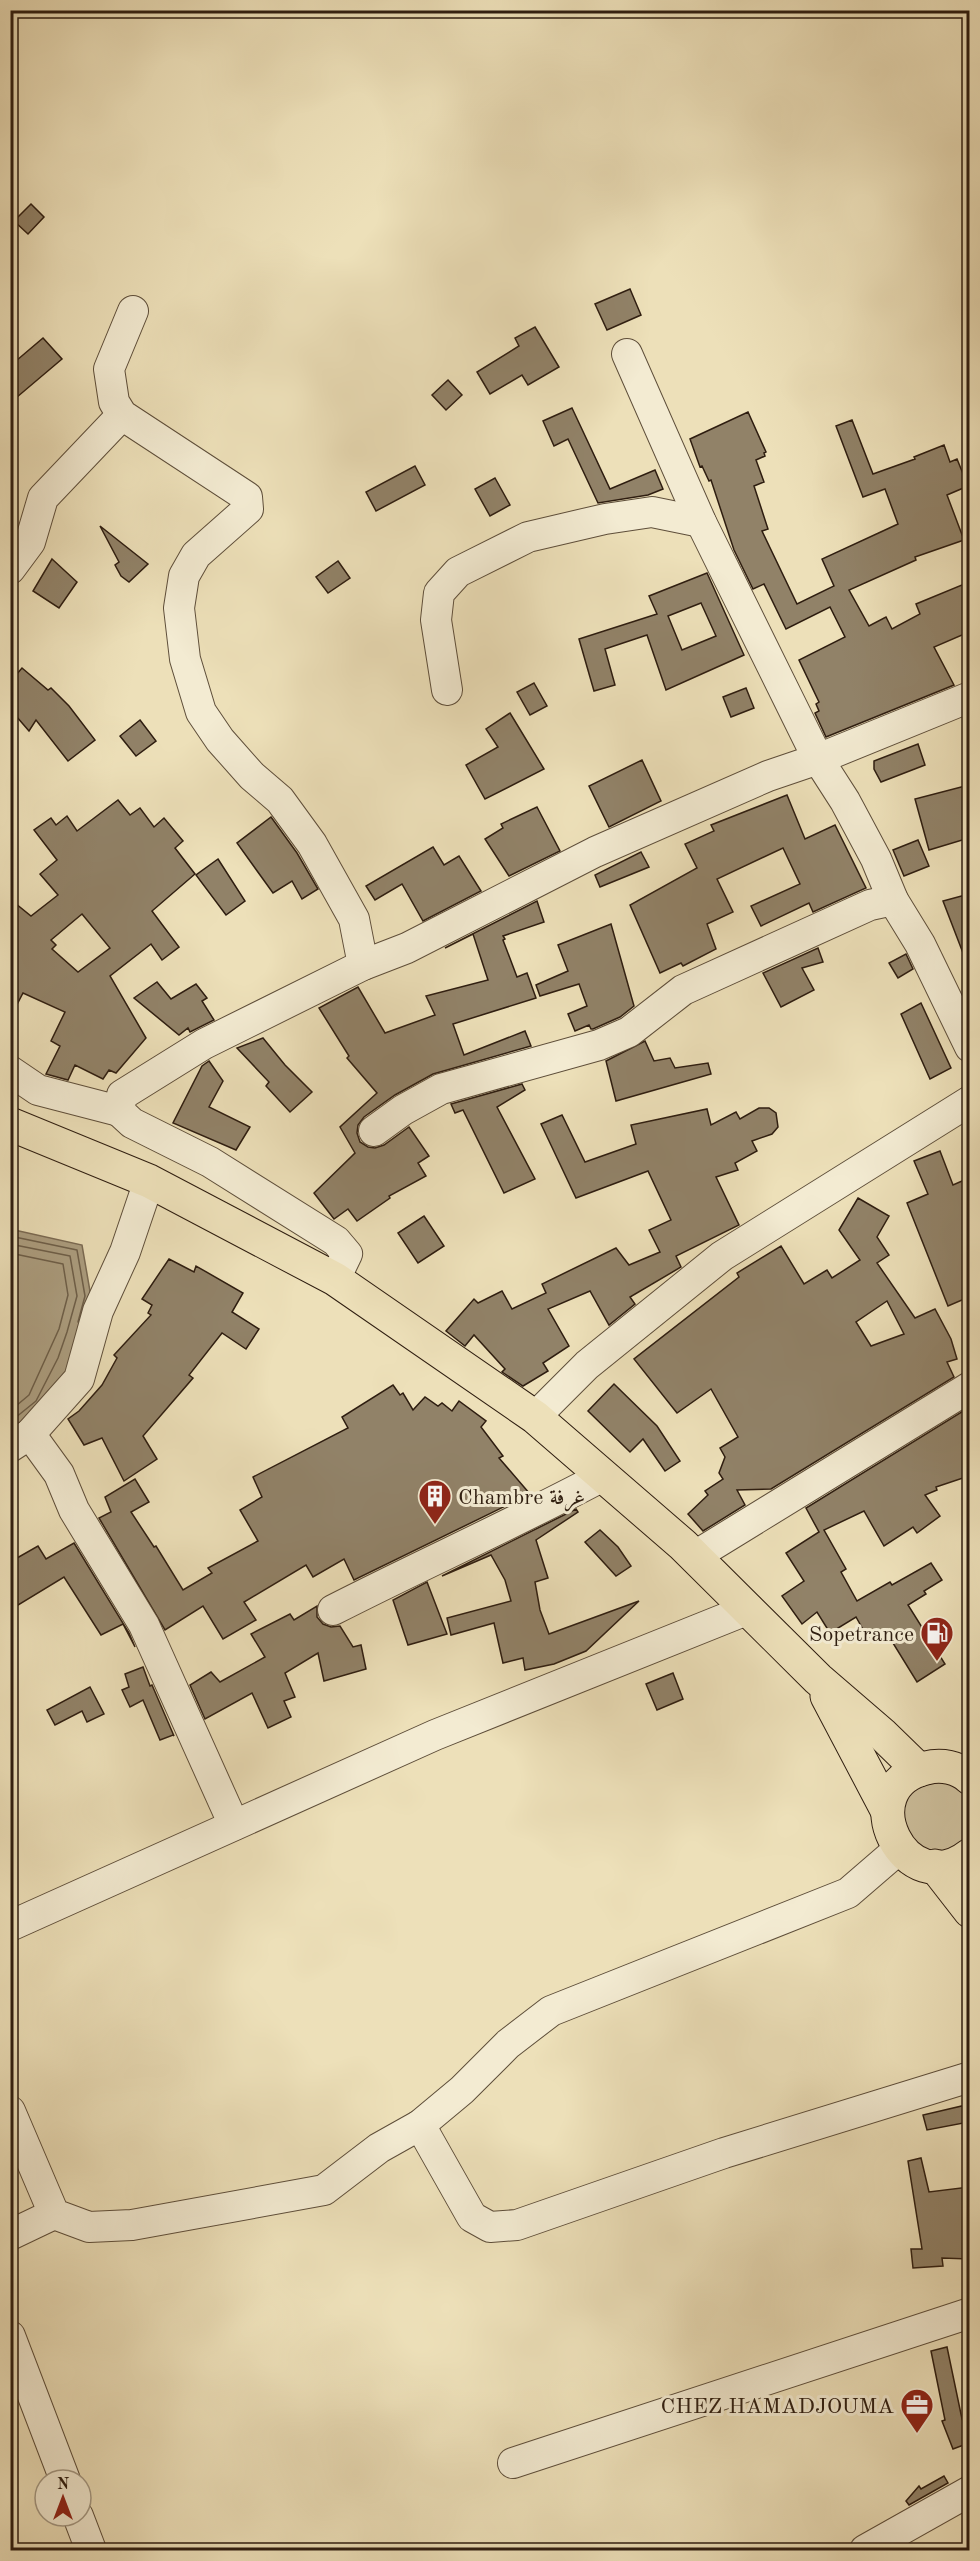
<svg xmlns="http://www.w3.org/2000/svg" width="980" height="2561" viewBox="0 0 980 2561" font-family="'Old Standard TT',Amiri,serif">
<rect width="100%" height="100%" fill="#ede0b9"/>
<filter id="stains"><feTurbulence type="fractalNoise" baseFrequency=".00333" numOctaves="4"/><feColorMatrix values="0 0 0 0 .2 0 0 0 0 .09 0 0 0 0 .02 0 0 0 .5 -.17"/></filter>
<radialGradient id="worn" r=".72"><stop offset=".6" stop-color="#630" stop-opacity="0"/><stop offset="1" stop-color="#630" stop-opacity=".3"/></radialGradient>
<path fill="#cdbf9c" stroke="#7e6e56" stroke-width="1.5" d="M943 1779 966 1790 969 1795V1842L944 1858 907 1845 899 1806 916 1785Z"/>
<path fill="#ac9e80" stroke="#7a6a53" stroke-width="1.5" d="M10 1229 82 1245 91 1297 70 1363 47 1410 10 1439Z"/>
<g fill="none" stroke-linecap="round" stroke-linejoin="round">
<g stroke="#6d5e48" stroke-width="1.5">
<path d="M10 1236 77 1250 85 1296 78 1322"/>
<path d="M10 1244 70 1256 77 1296 67 1332 58 1358 36 1401 10 1422"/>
<path d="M10 1253 63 1264 68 1295 59 1329 29 1395 10 1411"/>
</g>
</g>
<g fill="#918268" stroke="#2e1d10" stroke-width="1.5" fill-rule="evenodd">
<path d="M31 204 44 217 28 234 14 221Z"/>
<path d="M630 289 641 315 607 330 595 304Z"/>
<path d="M535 327 559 367 528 385 522 375 490 394 477 372 519 346 515 338Z"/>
<path d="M43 338 62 359 10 403V366Z"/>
<path d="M448 380 462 395 446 410 432 395Z"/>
<path d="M572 408 610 489 655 470 663 489 648 495 598 503 568 439 554 446 543 421Z"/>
<path d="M748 412 766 452 764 453 765 456 756 460 764 482 754 486 768 529 762 531 797 604 834 586 822 559 898 524 885 489 863 497 836 426 852 420 873 474 915 459 914 457 944 445 950 462 957 459 968 486 947 495 964 540 915 557 916 560 849 590 869 626 886 617 892 629 920 614 916 604 969 582V632L934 647 954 685 826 737 815 713 819 711 816 704 819 702 799 660 845 637 830 607 786 629 764 584 753 589 734 550 711 480 709 481 702 466 700 467 690 439Z"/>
<path d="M415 466 425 485 376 511 366 492Z"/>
<path d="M495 478 510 505 490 516 475 489Z"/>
<path d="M100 526 148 564 129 582 121 576 115 565 119 562Z"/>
<path d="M52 559 77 582 59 608 33 591Z"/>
<path d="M338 561 350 578 328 593 316 577Z"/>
<path d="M707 573 744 655 666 690 647 635 605 649 615 685 594 691 579 639 657 614 649 596ZM701 603 716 636 682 650 668 616Z"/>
<path d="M22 668 48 690 51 688 69 706 95 740 68 761 36 720 29 731 10 709V682Z"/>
<path d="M534 683 547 706 530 715 517 692Z"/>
<path d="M746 688 754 708 731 717 723 697Z"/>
<path d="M510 713 544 769 485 799 466 765 498 747 486 729Z"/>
<path d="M140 720 156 741 136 756 120 736Z"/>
<path d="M918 744 925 765 881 782 874 769V761Z"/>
<path d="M642 760 661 801 609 827 589 786Z"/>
<path d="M969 785V838L929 850 915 799Z"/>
<path d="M787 795 805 839 835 825 866 888 813 912 809 903 761 926 751 906 800 884 783 848 717 879 733 912 707 924 716 949 683 966 681 963 660 973 630 905 697 868 685 844 714 831 711 825Z"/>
<path d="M118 800 130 815 140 808 154 827 164 818 183 841 175 848 195 874 152 911 179 947 162 960 151 944 110 976 146 1038 116 1073 109 1070 103 1079 75 1065 68 1080 46 1074 60 1046 51 1041 65 1012 23 993 10 1018V899L31 916 58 895 40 874 57 860 34 830 51 818 56 825 67 816 77 831ZM82 914 110 948 78 972 52 949 56 945 51 940Z"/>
<path d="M537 807 560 851 509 876 485 839 503 828 501 824Z"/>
<path d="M271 817 297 853 318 889 302 899 292 881 273 893 237 843Z"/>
<path d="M918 840 929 866 904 876 893 850Z"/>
<path d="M433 847 444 865 459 856 481 891 423 921 402 884 375 900 366 886Z"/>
<path d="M641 852 649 867 600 887 595 875Z"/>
<path d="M218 859 245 901 226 915 196 875Z"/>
<path d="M969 894V966H968L943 901Z"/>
<path d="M537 901 544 922 503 936 505 939 503 940 517 977 527 973 536 998 453 1024 464 1055 525 1031 531 1046 433 1074 395 1095 364 1117 358 1125 357 1133 360 1142 368 1147 375 1148 384 1145 409 1127 429 1156 418 1163 426 1176 389 1196 390 1198 357 1221 348 1209 334 1219 314 1193 355 1153 340 1127 377 1093 347 1058 349 1056 319 1008 358 987 385 1033 435 1015 426 996 488 980 473 934 445 948Z"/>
<path d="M611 924 634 1006 620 1017 593 1029H591L589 1025 575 1031 568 1014 587 1006 579 984 540 996 536 985 568 971 558 945Z"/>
<path d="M818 948 823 962 802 968 814 990 781 1007 763 973Z"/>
<path d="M906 954 913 969 898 978 889 963Z"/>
<path d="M157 982 171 999 196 984 207 998 202 1001 214 1020 190 1032 188 1028 179 1035 134 998Z"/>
<path d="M921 1003 951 1068 930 1079 901 1014Z"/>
<path d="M263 1038 285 1065 312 1092 290 1112 266 1086 269 1082 237 1048Z"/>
<path d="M645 1041 654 1061 670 1058 675 1068 708 1063 711 1074 616 1101 606 1061Z"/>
<path d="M209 1061 223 1081 209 1107 250 1127 236 1150 173 1123 202 1066Z"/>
<path d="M522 1084 525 1090 497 1107 535 1179 504 1193 463 1110 455 1113 451 1104Z"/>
<path d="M759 1108H769L776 1113 778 1127 772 1134 752 1141 757 1151 735 1163 738 1170 716 1177 739 1225 676 1256 681 1267 630 1297 635 1304 609 1325 590 1291 548 1309 569 1346 543 1363 548 1371 523 1386 502 1372 505 1369 474 1335 465 1346 446 1331 474 1299 478 1303 502 1291 512 1309 546 1293 542 1284 616 1248 629 1265 660 1252 649 1230 671 1220 648 1171 576 1198 541 1124 562 1115 585 1162 636 1144 631 1125 707 1109 711 1125 736 1112 740 1119Z"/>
<path d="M940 1151 953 1185 969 1178V1297L948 1306 907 1203 928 1194 914 1161Z"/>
<path d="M858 1198 889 1216 877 1237 889 1255 877 1263 915 1318 935 1309 951 1339 957 1359 947 1362 954 1377 771 1489 737 1490 745 1505 703 1531 688 1514 708 1495 705 1491 723 1479 719 1473 725 1457 720 1448 738 1437 711 1389 677 1413 634 1359 739 1277 737 1273 781 1246 804 1284 827 1270 832 1278 860 1260 839 1230ZM887 1301 904 1334 871 1346 856 1322Z"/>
<path d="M424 1216 444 1246 418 1263 398 1233Z"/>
<path d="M169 1259 194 1272 196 1266 243 1293 232 1312 259 1329 246 1349 222 1333 189 1375 193 1378 143 1436 157 1459 124 1481 102 1438 84 1445 68 1419 79 1411 102 1385 117 1358 114 1355 151 1315 148 1313 152 1305 142 1299Z"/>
<path d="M614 1384 657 1426 680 1461 665 1471 643 1439 630 1452 588 1411Z"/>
<path d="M393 1385 400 1395 403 1393 413 1410 425 1397 438 1406 442 1403 452 1411 459 1401 486 1421 481 1427 503 1456 499 1458 530 1494 354 1580 344 1559 313 1577 306 1565 244 1602 256 1620 223 1639 203 1606 165 1630 99 1518 111 1512 105 1497 135 1479 149 1502 131 1512 154 1547 156 1546 183 1590 212 1573 208 1568 258 1541 240 1510 262 1497 253 1477 348 1428 342 1417Z"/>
<path d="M968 1408 969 1476 936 1487 937 1490 925 1495 940 1516 917 1533 913 1527 884 1546 864 1511 824 1530 846 1569 841 1572 857 1601 890 1582 892 1585 931 1563 942 1580 924 1591 926 1594 908 1605 945 1664 917 1682 885 1630 869 1640 856 1617 830 1633 817 1612 802 1624 782 1596 804 1581 786 1553 819 1532 806 1508Z"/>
<path d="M576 1509 578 1512 536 1540 548 1578 535 1582 540 1610 549 1634 639 1601 586 1651 554 1664 525 1670 523 1658 503 1663 494 1623 451 1635 447 1618 511 1601 505 1580 491 1555 442 1576Z"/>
<path d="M600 1530 618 1547 631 1566 616 1576 585 1542Z"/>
<path d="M74 1543 129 1633 135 1647 123 1624 101 1635 64 1577 10 1610V1562L38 1546 46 1559Z"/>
<path d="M427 1582 447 1634 408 1645 393 1600Z"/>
<path d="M317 1606V1617L323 1624 331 1627 340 1626 353 1647 361 1645 366 1669 324 1681 318 1653 285 1673 295 1697 284 1701 291 1717 268 1728 252 1693 205 1719 190 1685 211 1672 220 1682 265 1657 251 1634 290 1614 294 1620Z"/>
<path d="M143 1667 150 1686 152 1685 174 1736 173 1735 160 1740 143 1700 130 1707 122 1690 129 1687 125 1674Z"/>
<path d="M673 1673 683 1699 657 1710 646 1684Z"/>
<path d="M90 1687 104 1714 87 1722 82 1711 55 1725 47 1710Z"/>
<path d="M966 2105 969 2122 927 2130 923 2115Z"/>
<path d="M921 2158 929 2192 969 2187V2259L942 2258 943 2266 913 2268 911 2249H922L908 2161Z"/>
<path d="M947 2347 962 2419 969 2434V2443L953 2449 942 2421 945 2420 931 2351Z"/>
<path d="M944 2476 948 2483 909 2505 906 2501 919 2486 921 2489Z"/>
</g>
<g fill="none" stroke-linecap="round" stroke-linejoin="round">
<defs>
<g id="minor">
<path d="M133 311 109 369 114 402 122 415 247 497 248 509 196 555 184 576 179 608 185 659 201 712 220 740 252 776 280 800 312 844 354 919 363 965"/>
<path d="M627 354 701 522 818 759 845 801 876 859 893 900 920 944 970 1047"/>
<path d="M10 569 30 542 43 498 122 415"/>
<path d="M447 690 436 620 439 593 458 572 528 537 605 519 652 512 701 522"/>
<path d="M10 1071 38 1090 119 1111"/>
<path d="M374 1131 403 1110 441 1089 599 1045 629 1032 683 990 870 905 893 900"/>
<path d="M335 1279 347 1254 336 1241 210 1162 132 1123 119 1111 122 1095 204 1044 363 965 407 948 595 852 768 776 818 759 970 697"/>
<path d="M535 1417 587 1365 722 1256 970 1101"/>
<path d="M30 1434 59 1474 74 1510 144 1625 234 1825"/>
<path d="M10 1447 30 1434 79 1379 98 1311 125 1252 149 1181"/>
<path d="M695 1556 970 1387"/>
<path d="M333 1610C423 1564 515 1523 603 1476"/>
<path d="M10 1926 435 1735 749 1609"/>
<path d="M10 2111 54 2214 89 2227 132 2225 324 2190 379 2148 420 2125 462 2090 508 2044 551 2011 848 1893 899 1849"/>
<path d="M420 2125 472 2217 490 2227 517 2225 724 2153 970 2077"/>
<path d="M10 2235 54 2214"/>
<path d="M10 2336 65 2480"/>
<path d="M513 2463 970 2313"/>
<path d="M78 2516 91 2550"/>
<path d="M865 2550 970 2491"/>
</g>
<g id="major">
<path d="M10 1124 149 1181 335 1279 535 1417 683 1545 818 1679 883 1735 919 1770"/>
<path d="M827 1696 887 1810"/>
</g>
<g id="highway">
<path d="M970 1778C958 1767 941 1764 926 1768 847 1787 905 1906 970 1855"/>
<path d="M935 1866 970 1911"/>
</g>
</defs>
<use href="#minor" stroke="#5e4e3a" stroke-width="32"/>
<use href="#major" stroke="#2e1d10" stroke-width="35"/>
<use href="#highway" stroke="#2e1d10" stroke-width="35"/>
<use href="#minor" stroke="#f3ebd2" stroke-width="30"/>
<use href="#major" stroke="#ede0b9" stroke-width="33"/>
<use href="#highway" stroke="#ede0b9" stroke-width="33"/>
</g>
<defs>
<symbol id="building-pin" viewBox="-11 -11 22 30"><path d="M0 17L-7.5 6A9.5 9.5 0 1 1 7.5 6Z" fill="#8f2418" stroke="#f3ebd2"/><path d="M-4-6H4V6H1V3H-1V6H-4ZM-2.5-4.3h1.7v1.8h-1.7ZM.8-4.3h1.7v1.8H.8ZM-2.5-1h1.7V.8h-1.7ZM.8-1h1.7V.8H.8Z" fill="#fff"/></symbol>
<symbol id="fuel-pin" viewBox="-11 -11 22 30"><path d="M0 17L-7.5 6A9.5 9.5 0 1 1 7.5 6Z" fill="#8f2418" stroke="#f3ebd2"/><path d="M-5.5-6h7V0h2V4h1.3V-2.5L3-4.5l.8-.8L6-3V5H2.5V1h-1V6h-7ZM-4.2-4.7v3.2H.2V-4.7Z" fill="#fff"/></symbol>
<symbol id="office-pin" viewBox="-11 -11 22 30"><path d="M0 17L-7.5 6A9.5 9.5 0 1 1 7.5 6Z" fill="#8f2418" stroke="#f3ebd2"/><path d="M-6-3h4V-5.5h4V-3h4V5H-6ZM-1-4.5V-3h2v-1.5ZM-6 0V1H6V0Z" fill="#fff"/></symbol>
</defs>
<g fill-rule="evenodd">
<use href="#building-pin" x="416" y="1477" width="38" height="52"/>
<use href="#fuel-pin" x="918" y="1614" width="38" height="52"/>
<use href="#office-pin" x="898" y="2386" width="38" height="52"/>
</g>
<g text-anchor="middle" stroke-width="6" stroke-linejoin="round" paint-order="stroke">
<g font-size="22" fill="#2e1d10" stroke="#f3ebd2" text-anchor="end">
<text x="458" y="1504" text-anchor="start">Chambre غرفة</text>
<text x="914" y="1641">Sopetrance</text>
<text x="894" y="2413">CHEZ HAMADJOUMA</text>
</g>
</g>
<rect width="980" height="2561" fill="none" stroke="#ede0b9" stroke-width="36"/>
<rect x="12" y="12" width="956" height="2537" fill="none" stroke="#2e1d10" stroke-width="3"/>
<rect x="18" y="18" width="944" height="2525" fill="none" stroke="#2e1d10" stroke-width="1.5"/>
<g transform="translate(63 2498)"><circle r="28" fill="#f3ebd2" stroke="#a49984" stroke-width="1.5"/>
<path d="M0-4.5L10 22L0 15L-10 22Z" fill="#8f2418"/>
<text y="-9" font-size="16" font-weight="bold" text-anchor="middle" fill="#2e1d10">N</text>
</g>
<rect width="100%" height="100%" filter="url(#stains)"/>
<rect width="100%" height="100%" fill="url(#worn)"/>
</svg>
